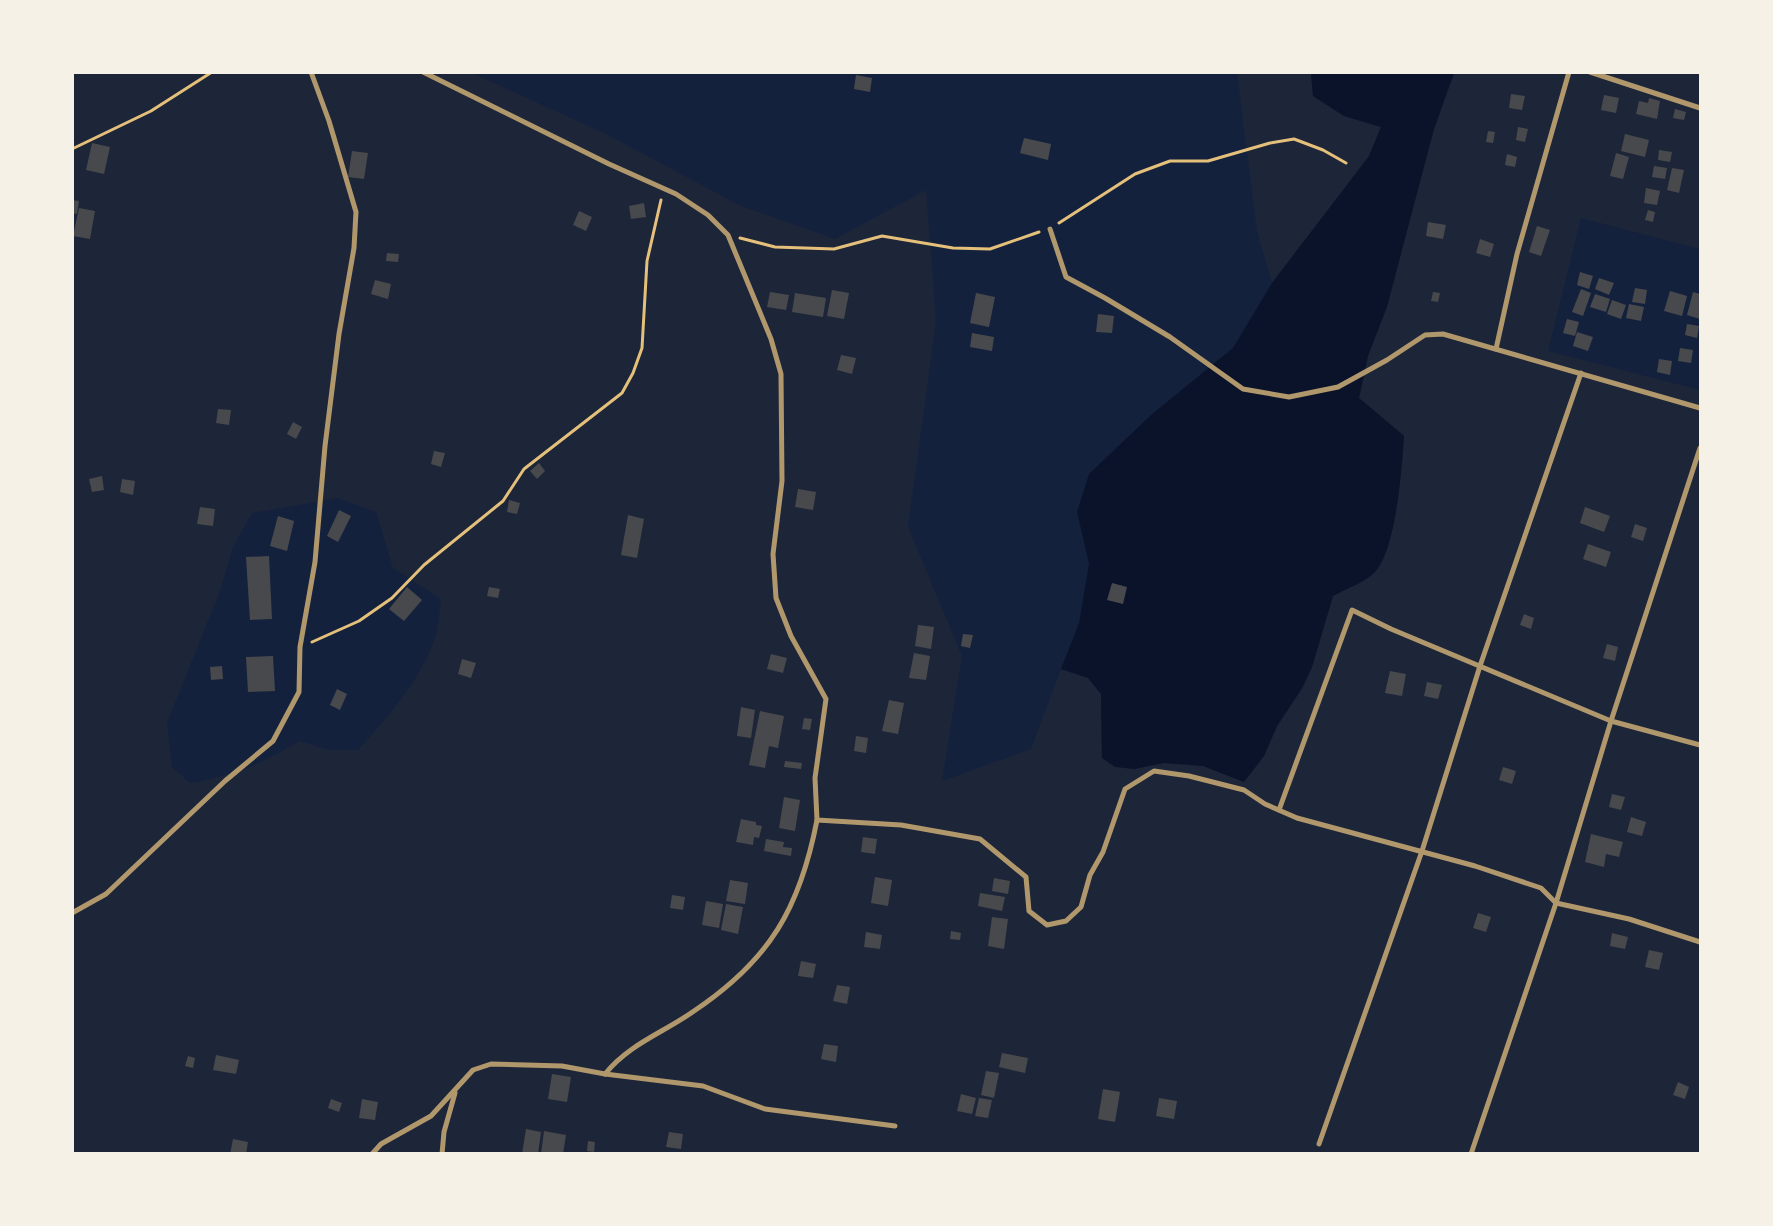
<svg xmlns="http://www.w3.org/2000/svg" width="1773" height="1226" viewBox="0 0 1773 1226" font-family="'Golos Text',sans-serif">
<rect width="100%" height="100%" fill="#14213d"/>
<g fill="#1d2539" fill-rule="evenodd">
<path d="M72 73H472L606 134 741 206 835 239 926 190 936 321 908 527 962 656 942 781 1031 749 1061 669 1088 678 1101 694 1102 758 1115 766 1134 769 1163 763 1203 766 1244 781 1264 756 1277 726 1303 688 1312 667 1333 596C1345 589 1364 583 1374 573 1396 552 1402 467 1404 436L1359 398 1368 356 1434 129 1454 73H1700V249L1581 218 1548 351 1700 390V1153H73ZM338 498 376 512 393 568 441 599C439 612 439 628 434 641 418 683 388 717 358 750H329L300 741C262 763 234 776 190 783L172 767 167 723 220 591 233 547 252 513Z"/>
<path d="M1237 73H1311L1313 96 1344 116 1381 127 1369 157 1272 283 1257 231Z"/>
</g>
<path fill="#0b132b" d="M1311 73H1454L1434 129 1387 307 1368 356 1359 398 1404 436C1402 467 1396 552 1374 573 1364 583 1345 589 1333 596L1312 667 1302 688 1277 726 1264 756 1244 782 1203 766 1164 763 1134 769 1115 767 1102 758 1101 694 1088 678 1061 669 1079 623 1089 564 1077 512 1089 474 1151 415 1233 348 1272 283 1369 156 1381 127 1344 116 1313 96Z"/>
<g fill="#48494c">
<path d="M856 75 872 78 870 92 854 89Z"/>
<path d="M1511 94 1525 96 1522 110 1509 108Z"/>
<path d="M1604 95 1619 98 1616 113 1601 110Z"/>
<path d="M1649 98 1660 101 1657 119 1636 114 1639 101 1648 103Z"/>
<path d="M1675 109 1686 112 1684 120 1673 118Z"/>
<path d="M1518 127 1528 129 1525 142 1516 140Z"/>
<path d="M1488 131 1495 132 1493 143 1486 142Z"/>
<path d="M1625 134 1649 140 1645 157 1621 151Z"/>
<path d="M1024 138 1051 144 1048 160 1020 153Z"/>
<path d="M92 143 110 147 104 174 86 170Z"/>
<path d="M1659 150 1672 152 1670 162 1658 160Z"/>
<path d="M352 151 368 153 364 179 348 177Z"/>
<path d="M1616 153 1629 157 1623 179 1610 176Z"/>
<path d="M1507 154 1517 157 1515 167 1505 165Z"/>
<path d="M1654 166 1667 168 1665 179 1652 177Z"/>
<path d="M1672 168 1684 170 1679 193 1667 190Z"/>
<path d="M1646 188 1660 191 1657 205 1644 203Z"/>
<path d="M72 200 79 201 77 214 72 213Z"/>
<path d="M644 203 646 217 631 219 629 206Z"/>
<path d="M79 208 95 211 90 239 73 236Z"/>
<path d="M1648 210 1655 212 1653 222 1645 220Z"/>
<path d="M579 211 592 217 586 231 573 225Z"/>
<path d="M1428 222 1446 225 1443 239 1426 236Z"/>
<path d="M1537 226 1550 230 1541 256 1529 252Z"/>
<path d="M1480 239 1494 244 1490 257 1476 253Z"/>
<path d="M387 253 399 254 398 262 386 261Z"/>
<path d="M1580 272 1593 276 1589 289 1577 285Z"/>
<path d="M1599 278 1614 283 1609 295 1595 289Z"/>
<path d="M375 280 391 284 388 299 371 294Z"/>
<path d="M1635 288 1647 290 1645 304 1632 302Z"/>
<path d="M1581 289 1591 293 1583 316 1572 312Z"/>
<path d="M832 290 849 293 844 319 827 316Z"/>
<path d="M1670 291 1687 296 1682 316 1664 311Z"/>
<path d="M770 292 789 295 786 310 767 307Z"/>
<path d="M1433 292 1440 293 1438 302 1431 301Z"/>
<path d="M1693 292 1700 294V319L1687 315Z"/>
<path d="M795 293 826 298 823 317 792 312Z"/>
<path d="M976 293 995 297 989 327 970 323Z"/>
<path d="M1595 294 1610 299 1606 312 1590 307Z"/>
<path d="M1612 300 1626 305 1621 319 1607 314Z"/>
<path d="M1629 304 1644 307 1641 321 1626 318Z"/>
<path d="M1098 314 1114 316 1112 333 1096 332Z"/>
<path d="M1567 319 1579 322 1575 336 1563 333Z"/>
<path d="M1687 324 1699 326 1697 338 1685 335Z"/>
<path d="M1577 332 1593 337 1588 351 1573 346Z"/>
<path d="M972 333 994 337 992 351 970 347Z"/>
<path d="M1680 348 1693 350 1691 363 1678 361Z"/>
<path d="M841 355 856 358 852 374 837 370Z"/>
<path d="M1659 359 1672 361 1670 375 1657 372Z"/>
<path d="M218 409 231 410 229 425 216 423Z"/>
<path d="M293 422 302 427 296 439 287 434Z"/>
<path d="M434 451 445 453 441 467 431 464Z"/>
<path d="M539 463 545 471 537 479 530 471Z"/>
<path d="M102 476 104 490 92 492 89 479Z"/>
<path d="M122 479 135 481 133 495 120 492Z"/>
<path d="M798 489 816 492 813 510 795 507Z"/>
<path d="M509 500 520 503 517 514 507 512Z"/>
<path d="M200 507 215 509 213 526 197 524Z"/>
<path d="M1585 507 1610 516 1604 532 1580 523Z"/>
<path d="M339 510 351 516 338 542 327 536Z"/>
<path d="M628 515 644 519 637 558 621 555Z"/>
<path d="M278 516 294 521 287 551 270 546Z"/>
<path d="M1635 524 1647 528 1643 541 1631 537Z"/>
<path d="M1588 544 1611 552 1606 567 1583 559Z"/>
<path d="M269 556 272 619 250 620 246 557Z"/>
<path d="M1112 583 1127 587 1123 604 1107 600Z"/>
<path d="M407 587 422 600 404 621 389 609Z"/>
<path d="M489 587 500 589 498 598 487 596Z"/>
<path d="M1524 614 1534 618 1531 629 1520 625Z"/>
<path d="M918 625 934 627 931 649 915 646Z"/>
<path d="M963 634 973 635 970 648 961 646Z"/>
<path d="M1607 644 1618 647 1615 661 1603 658Z"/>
<path d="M914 653 930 656 926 680 909 678Z"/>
<path d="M771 654 787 658 783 673 767 669Z"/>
<path d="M273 656 275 691 248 692 246 657Z"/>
<path d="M462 659 476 663 471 678 458 674Z"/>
<path d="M222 666 223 679 211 680 210 667Z"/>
<path d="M1390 671 1406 674 1402 696 1385 693Z"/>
<path d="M1427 682 1442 685 1438 699 1424 696Z"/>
<path d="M337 689 347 694 340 710 330 705Z"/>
<path d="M889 700 904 703 898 734 882 731Z"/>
<path d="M741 707 755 710 751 738 737 736Z"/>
<path d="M760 711 784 716 778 748 769 746 765 768 749 765Z"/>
<path d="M804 718 812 719 810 730 802 729Z"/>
<path d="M856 736 868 738 866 753 854 751Z"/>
<path d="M785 761 802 763 801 769 784 767Z"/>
<path d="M1503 767 1516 771 1512 784 1499 780Z"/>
<path d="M1612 794 1625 797 1621 810 1609 807Z"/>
<path d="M784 797 800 800 795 831 779 828Z"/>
<path d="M1631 817 1646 822 1642 836 1627 832Z"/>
<path d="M741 819 756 822V825L762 826 759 838 754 837 753 845 736 842Z"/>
<path d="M1591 834 1623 842 1619 857 1606 854 1604 867 1585 862Z"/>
<path d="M863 837 877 839 875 854 861 852Z"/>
<path d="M766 839 784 842 783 847 792 848 791 856 764 851Z"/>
<path d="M875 877 892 880 888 906 871 903Z"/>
<path d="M994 878 1010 881 1008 894 992 891Z"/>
<path d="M730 880 748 883 745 904 726 901Z"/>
<path d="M980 893 1005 897 1002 911 978 906Z"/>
<path d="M672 895 685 897 683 910 670 908Z"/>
<path d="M706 901 723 904 719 928 702 925Z"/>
<path d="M726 904 743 907 738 934 721 930Z"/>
<path d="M1478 913 1491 917 1486 932 1473 928Z"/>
<path d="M992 917 1008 919 1004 949 988 946Z"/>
<path d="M951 931 961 933 960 940 950 939Z"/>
<path d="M866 932 882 935 880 949 864 947Z"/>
<path d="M1612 933 1628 937 1625 949 1610 946Z"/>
<path d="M1649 950 1663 953 1659 970 1645 967Z"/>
<path d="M801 961 816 964 813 978 798 976Z"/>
<path d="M837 985 850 987 847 1004 833 1001Z"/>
<path d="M824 1044 838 1046 836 1062 821 1059Z"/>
<path d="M1002 1053 1028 1058 1025 1073 999 1067Z"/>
<path d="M216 1055 239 1060 236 1074 213 1070Z"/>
<path d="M188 1056 195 1058 193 1068 185 1066Z"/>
<path d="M986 1071 999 1073 994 1098 981 1095Z"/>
<path d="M552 1074 571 1077 567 1102 548 1099Z"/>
<path d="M1678 1082 1689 1087 1685 1099 1673 1095Z"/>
<path d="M1103 1089 1120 1092 1115 1122 1098 1119Z"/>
<path d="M961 1094 976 1098 972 1114 957 1111Z"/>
<path d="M979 1098 992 1100 988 1118 975 1116Z"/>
<path d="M1159 1098 1177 1101 1174 1119 1156 1116Z"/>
<path d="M331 1099 342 1103 339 1112 328 1108Z"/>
<path d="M362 1099 378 1102 375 1120 359 1118Z"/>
<path d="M526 1129 541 1132 538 1154H522Z"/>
<path d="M544 1131 566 1135 563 1154H541Z"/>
<path d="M669 1132 683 1134 681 1149 666 1147Z"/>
<path d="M233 1139 248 1142 246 1154H230Z"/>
<path d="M588 1141 595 1142 594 1152 587 1151Z"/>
</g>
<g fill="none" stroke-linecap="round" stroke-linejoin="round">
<g stroke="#e5c07b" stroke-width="3">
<path d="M72 149 151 111 212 72"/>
<path d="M1059 223 1135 174 1170 161H1208L1270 143 1294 139 1323 150 1346 163"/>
<path d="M740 238 775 247 834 249 882 236 953 248 990 249 1039 232"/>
<path d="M312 642 359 621 392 598 424 565 503 501 524 469 622 393 633 373 642 348 647 261 661 200"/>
</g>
<g stroke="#b1986c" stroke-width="5">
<path d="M423 72 609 164 676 194 708 215 728 235 771 339 781 374 782 481 773 554 776 598 791 636 826 699 815 778 817 820 901 825 980 839 1026 877 1029 911 1047 925 1066 921 1081 907 1090 875 1103 852 1125 789 1154 771 1189 776 1244 790 1265 804 1297 818 1475 866 1541 888 1556 903 1629 919 1700 942"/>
<path d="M1590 72 1700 108"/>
<path d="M1050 229 1066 277 1105 298 1170 337 1243 389 1289 397 1338 387 1387 360 1425 335 1443 334 1700 408"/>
<path d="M1496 349 1517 254 1569 72"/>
<path d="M1279 810 1352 610 1391 629 1611 721 1700 745"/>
<path d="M72 913 106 894 225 781 273 741 299 692 300 647 315 562 325 446 339 334 354 248 356 212 329 121 311 72"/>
<path d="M605 1074C629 1044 663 1033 694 1011 770 960 800 908 817 820"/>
<path d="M1319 1144 1422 851 1480 666 1581 373"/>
<path d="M372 1154 381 1144 431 1116 473 1070 491 1064 562 1066 605 1074 703 1086 765 1109 895 1126"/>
<path d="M442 1154 444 1132 455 1093"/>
<path d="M1471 1154 1556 903 1611 721 1700 448"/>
</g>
</g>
<rect width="1773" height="1226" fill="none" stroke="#f6f1e7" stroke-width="148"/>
</svg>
